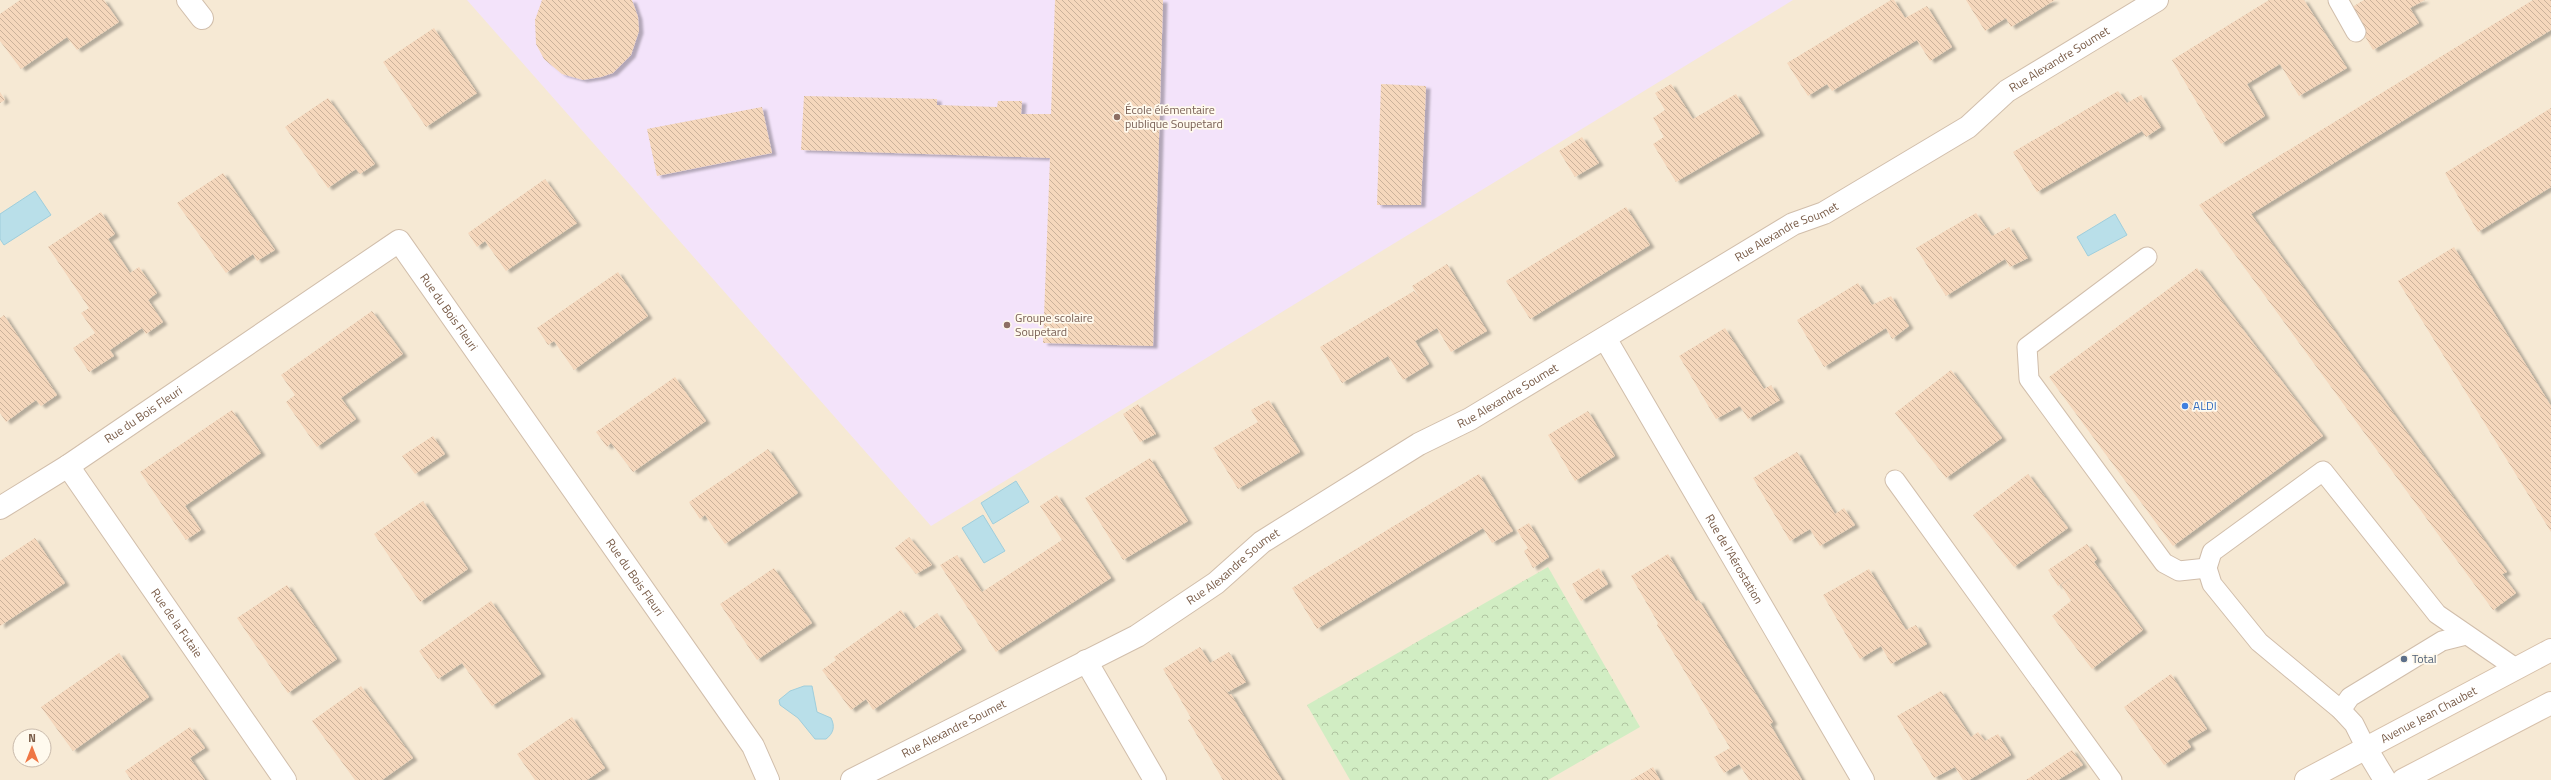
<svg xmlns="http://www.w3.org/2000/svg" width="2551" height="780" viewBox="0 0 2551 780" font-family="'Titillium Web',sans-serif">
<defs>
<pattern id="park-crowns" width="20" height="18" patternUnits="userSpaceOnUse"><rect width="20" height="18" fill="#d1edc3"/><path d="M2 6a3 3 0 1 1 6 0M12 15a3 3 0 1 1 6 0" fill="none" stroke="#afc3a0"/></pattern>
<pattern id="building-back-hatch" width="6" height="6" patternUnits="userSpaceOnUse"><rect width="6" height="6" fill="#f5d7bc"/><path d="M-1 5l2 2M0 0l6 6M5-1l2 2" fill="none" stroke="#cbb29b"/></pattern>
<filter id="shadow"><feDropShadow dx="4.5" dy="2.5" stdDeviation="1" flood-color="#0004"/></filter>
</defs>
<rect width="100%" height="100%" fill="#fef6e7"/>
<path fill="#f6e9d4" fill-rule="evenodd" d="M0 0H2551V780H0ZM20 736H44V760H20Z"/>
<path fill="#f3e3fa" d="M467 0H1793L931 526Z"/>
<path fill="url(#park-crowns)" d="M1548 567 1640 727 1548 780H1350L1307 705Z"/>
<g fill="#b9dfe9" stroke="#9fcedc">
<path d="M35 191 51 215 4 245 0 239V214Z"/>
<path d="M2115 214 2127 235 2088 256 2077 237Z"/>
<path d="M1016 481 1029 502 993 524 981 503Z"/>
<path d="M983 515 1005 551 984 563 962 528Z"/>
<path d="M804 686H812L817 712 831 718C835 726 834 733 826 739H815L798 718 780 705 779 700 790 691Z"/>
</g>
<g fill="url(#building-back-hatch)" filter="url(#shadow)">
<path d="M20 0H104L119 22 77 50 67 37 21 69 0 41V14Z"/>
<path d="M542 0H632L638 17 639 31 631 55 613 73 601 77 583 80 562 74 544 59 536 44 535 20Z"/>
<path d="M1055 0H1163L1153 346 1043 343 1050 158 801 150 804 96 937 99V105L997 107 998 101H1022L1021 114H1051Z"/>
<path d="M1891 0H1894L1905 18 1927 6 1952 47 1930 61 1917 40 1832 91 1827 84 1808 96 1787 63Z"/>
<path d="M1966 0H2055L2011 27 2006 18 1985 31Z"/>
<path d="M2269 0H2304L2347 68 2299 96 2280 64 2247 84 2265 116 2221 144 2172 60Z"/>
<path d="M2364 0H2425L2410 8 2419 23 2373 50 2349 9Z"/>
<path d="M2533 0H2551V30L2251 214 2507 572 2502 574 2516 593 2493 610 2199 205Z"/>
<path d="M434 28 477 93 426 127 383 62Z"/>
<path d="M1381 84 1426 86 1421 205H1377Z"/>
<path d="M1671 84 1693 119 1736 94 1760 133 1676 182 1653 144 1664 137 1653 118 1665 110 1655 93Z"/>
<path d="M2118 91 2127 103 2141 95 2161 127 2146 137 2142 131 2037 192 2013 152Z"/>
<path d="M0 92 5 100 0 103Z"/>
<path d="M328 98 375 164 360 174 356 169 328 188 285 127Z"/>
<path d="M762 107 772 153 657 176 647 129Z"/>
<path d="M2551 108V187L2478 232 2445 173Z"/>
<path d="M1582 137 1599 163 1575 177 1559 151Z"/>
<path d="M223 173 275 250 257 261 253 254 226 273 177 203Z"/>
<path d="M545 179 577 223 506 271 485 241 477 247 468 233Z"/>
<path d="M1626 207 1650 245 1530 319 1506 281Z"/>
<path d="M101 212 115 234 108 239 130 273 139 267 157 293 148 300 163 322 146 334 142 328 110 350 114 356 89 372 73 348 95 333 81 313 89 308 48 247Z"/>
<path d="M1976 213 1992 236 2009 227 2028 258 2010 267 2005 259 1946 296 1916 248Z"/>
<path d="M2454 247 2551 406V532L2398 281Z"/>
<path d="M1447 264 1487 331 1451 352 1437 328 1415 341 1429 364 1403 380 1388 356 1342 383 1320 347 1414 291 1420 299 1412 286Z"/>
<path d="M2197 268 2323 436 2173 546 2049 377Z"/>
<path d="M618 272 648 316 574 370 554 341 548 345 537 328Z"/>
<path d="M1858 283 1872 305 1891 296 1909 326 1892 339 1886 328 1824 367 1797 320Z"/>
<path d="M372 311 403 354 341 398 356 419 317 447 286 402 295 395 281 375Z"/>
<path d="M4 315 57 395 41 406 36 400 6 422 0 413V318Z"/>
<path d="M1725 328 1764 389 1771 385 1780 400 1748 419 1740 406 1716 419 1679 356Z"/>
<path d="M1951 370 2002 438 1946 478 1895 413Z"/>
<path d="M675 377 706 421 633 472 611 443 607 447 596 432Z"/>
<path d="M1269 400 1300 452 1238 489 1213 448 1258 422 1251 410Z"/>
<path d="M1138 404 1156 434 1140 442 1123 414Z"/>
<path d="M232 410 261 453 185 506 201 530 186 540 140 472Z"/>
<path d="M1588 411 1615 456 1575 481 1548 435Z"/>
<path d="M433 436 445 454 415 474 402 456Z"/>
<path d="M768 449 798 493 725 544 705 515 700 519 689 502Z"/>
<path d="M1797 452 1835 514 1844 508 1855 525 1820 546 1810 529 1790 541 1753 478Z"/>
<path d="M1150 458 1188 521 1123 560 1085 498Z"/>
<path d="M1479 474 1513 531 1492 543 1483 528 1317 629 1292 588Z"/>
<path d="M2028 474 2068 528 2014 567 1973 515Z"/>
<path d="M1057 495 1111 578 996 652 940 565 957 555 982 592 1062 540 1040 506Z"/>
<path d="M423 501 468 569 420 602 374 534Z"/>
<path d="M1529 523 1549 557 1533 568 1524 551 1528 548 1517 530Z"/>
<path d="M909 537 932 565 916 574 895 548Z"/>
<path d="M35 538 65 583 0 626V561Z"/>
<path d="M2087 544 2097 559 2094 562 2143 630 2092 669 2052 616 2071 601 2061 585 2079 573 2058 586 2048 570Z"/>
<path d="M1668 554 1696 601 1699 600 1773 722 1770 724 1802 780H1749L1739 764 1724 773 1714 757 1730 748 1657 625 1658 623 1631 576Z"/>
<path d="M774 568 812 623 757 660 720 604Z"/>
<path d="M1599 568 1608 584 1581 601 1572 584Z"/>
<path d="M1869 569 1906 630 1916 625 1927 644 1891 664 1881 646 1860 659 1823 595Z"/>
<path d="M287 585 337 659 288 693 237 618Z"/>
<path d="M491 601 541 674 492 706 462 663 438 679 419 651Z"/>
<path d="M901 610 914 629 937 613 962 649 873 710 866 699 851 710 822 670 836 660 834 657Z"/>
<path d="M1200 647 1210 663 1229 652 1246 682 1228 692 1220 680 1229 695 1231 694 1282 780H1223L1188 720 1191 718 1163 669Z"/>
<path d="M119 653 149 697 73 751 41 707Z"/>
<path d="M2171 674 2207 729 2187 741 2191 747 2164 765 2124 707Z"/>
<path d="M361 686 413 758 382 780H355L312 721Z"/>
<path d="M1941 691 1971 737 1978 732 1985 741 1998 734 2011 755 1969 780H1963L1955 767 1934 778 1897 716Z"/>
<path d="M572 717 605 768 587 780H535L517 754Z"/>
<path d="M190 727 205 748 190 758 205 780H131L125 771Z"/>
<path d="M2072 750 2083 765 2058 780H2026Z"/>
<path d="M1653 767 1660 780H1631Z"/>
</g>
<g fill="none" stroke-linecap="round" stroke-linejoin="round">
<defs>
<g id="lane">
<path d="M2338 0 2356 32"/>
<path d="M2147 257 2027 347 2029 379 2164 563 2179 571 2207 568"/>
<path d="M1895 480 2112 780"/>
<path d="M2341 710 2350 697 2442 641 2466 635"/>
<path d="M2367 750 2354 724 2341 710 2259 642 2212 584 2207 568 2212 552 2323 471 2437 614 2517 669"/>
</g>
<g id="street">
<path d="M188 0 202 18"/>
<path id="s1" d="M1605 338 1863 780"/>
<path id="s2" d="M68 466 285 780"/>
<path id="s3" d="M0 508 68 466 399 241 753 746 768 780"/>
<path d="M1086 661 1155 780"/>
<path d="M2367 750 2385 780"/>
<path id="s4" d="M852 780 1137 636 1216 583 1262 542 1419 444 1470 419 1793 224 1824 213 1968 127 2007 91 2157 0"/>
</g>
<g id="secondary">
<path id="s5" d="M2306 780 2551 650"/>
<path d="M2403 780 2551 703"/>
</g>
</defs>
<use href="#lane" stroke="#d1beab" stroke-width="21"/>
<use href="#street" stroke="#d1beab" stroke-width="24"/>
<use href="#secondary" stroke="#d7c1ab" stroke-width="24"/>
<use href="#lane" stroke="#fff" stroke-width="19"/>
<use href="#street" stroke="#fff" stroke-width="22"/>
<use href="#secondary" stroke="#fff" stroke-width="22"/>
</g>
<g fill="#8d6e63" stroke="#fffaee" stroke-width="1.5">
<circle cx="1117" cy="117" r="4"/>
<circle cx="1007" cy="325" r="4"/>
</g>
<circle fill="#3f7fe0" stroke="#fffaee" stroke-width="1.5" cx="2185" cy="406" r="4"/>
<circle fill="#5c6f8a" stroke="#fffaee" stroke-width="1.5" cx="2404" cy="659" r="4"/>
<g text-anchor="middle" stroke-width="3.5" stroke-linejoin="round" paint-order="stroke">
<g font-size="12" fill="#7a5d49" stroke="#fffaee">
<text dy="4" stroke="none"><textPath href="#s4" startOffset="1410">Rue Alexandre Soumet</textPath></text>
<text dy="4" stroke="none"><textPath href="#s4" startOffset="1086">Rue Alexandre Soumet</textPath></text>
<text dy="4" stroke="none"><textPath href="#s3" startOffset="567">Rue du Bois Fleuri</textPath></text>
<text dy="4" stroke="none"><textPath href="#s4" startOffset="762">Rue Alexandre Soumet</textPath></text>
<text dy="4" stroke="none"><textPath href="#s3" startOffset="171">Rue du Bois Fleuri</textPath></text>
<text dy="4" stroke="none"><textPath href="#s1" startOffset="256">Rue de l'Aérostation</textPath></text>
<text dy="4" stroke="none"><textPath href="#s4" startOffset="438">Rue Alexandre Soumet</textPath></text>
<text dy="4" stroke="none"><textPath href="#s3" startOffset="891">Rue du Bois Fleuri</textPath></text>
<text dy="4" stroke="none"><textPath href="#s2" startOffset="191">Rue de la Futaie</textPath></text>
<text dy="4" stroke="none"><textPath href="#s5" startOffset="139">Avenue Jean Chaubet</textPath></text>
<text dy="4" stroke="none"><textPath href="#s4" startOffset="114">Rue Alexandre Soumet</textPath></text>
</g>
<g font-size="12" fill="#785e54" stroke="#fffaee" text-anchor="start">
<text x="1125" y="114">École élémentaire<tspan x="1125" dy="14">publique Soupetard</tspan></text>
<text x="1015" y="322">Groupe scolaire<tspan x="1015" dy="14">Soupetard</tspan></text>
</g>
<g font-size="12" fill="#366cbe" stroke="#fffaee" text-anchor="start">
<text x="2193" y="410">ALDI</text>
</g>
<g font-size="12" fill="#4e5e75" stroke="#fffaee" text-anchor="start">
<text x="2412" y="663">Total</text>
</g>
</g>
<g transform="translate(32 748)"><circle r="19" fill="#fffaee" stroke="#cabbac"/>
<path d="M0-3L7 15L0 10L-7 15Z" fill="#ef7644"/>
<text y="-6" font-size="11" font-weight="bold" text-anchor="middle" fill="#7a5d49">N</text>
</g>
</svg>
